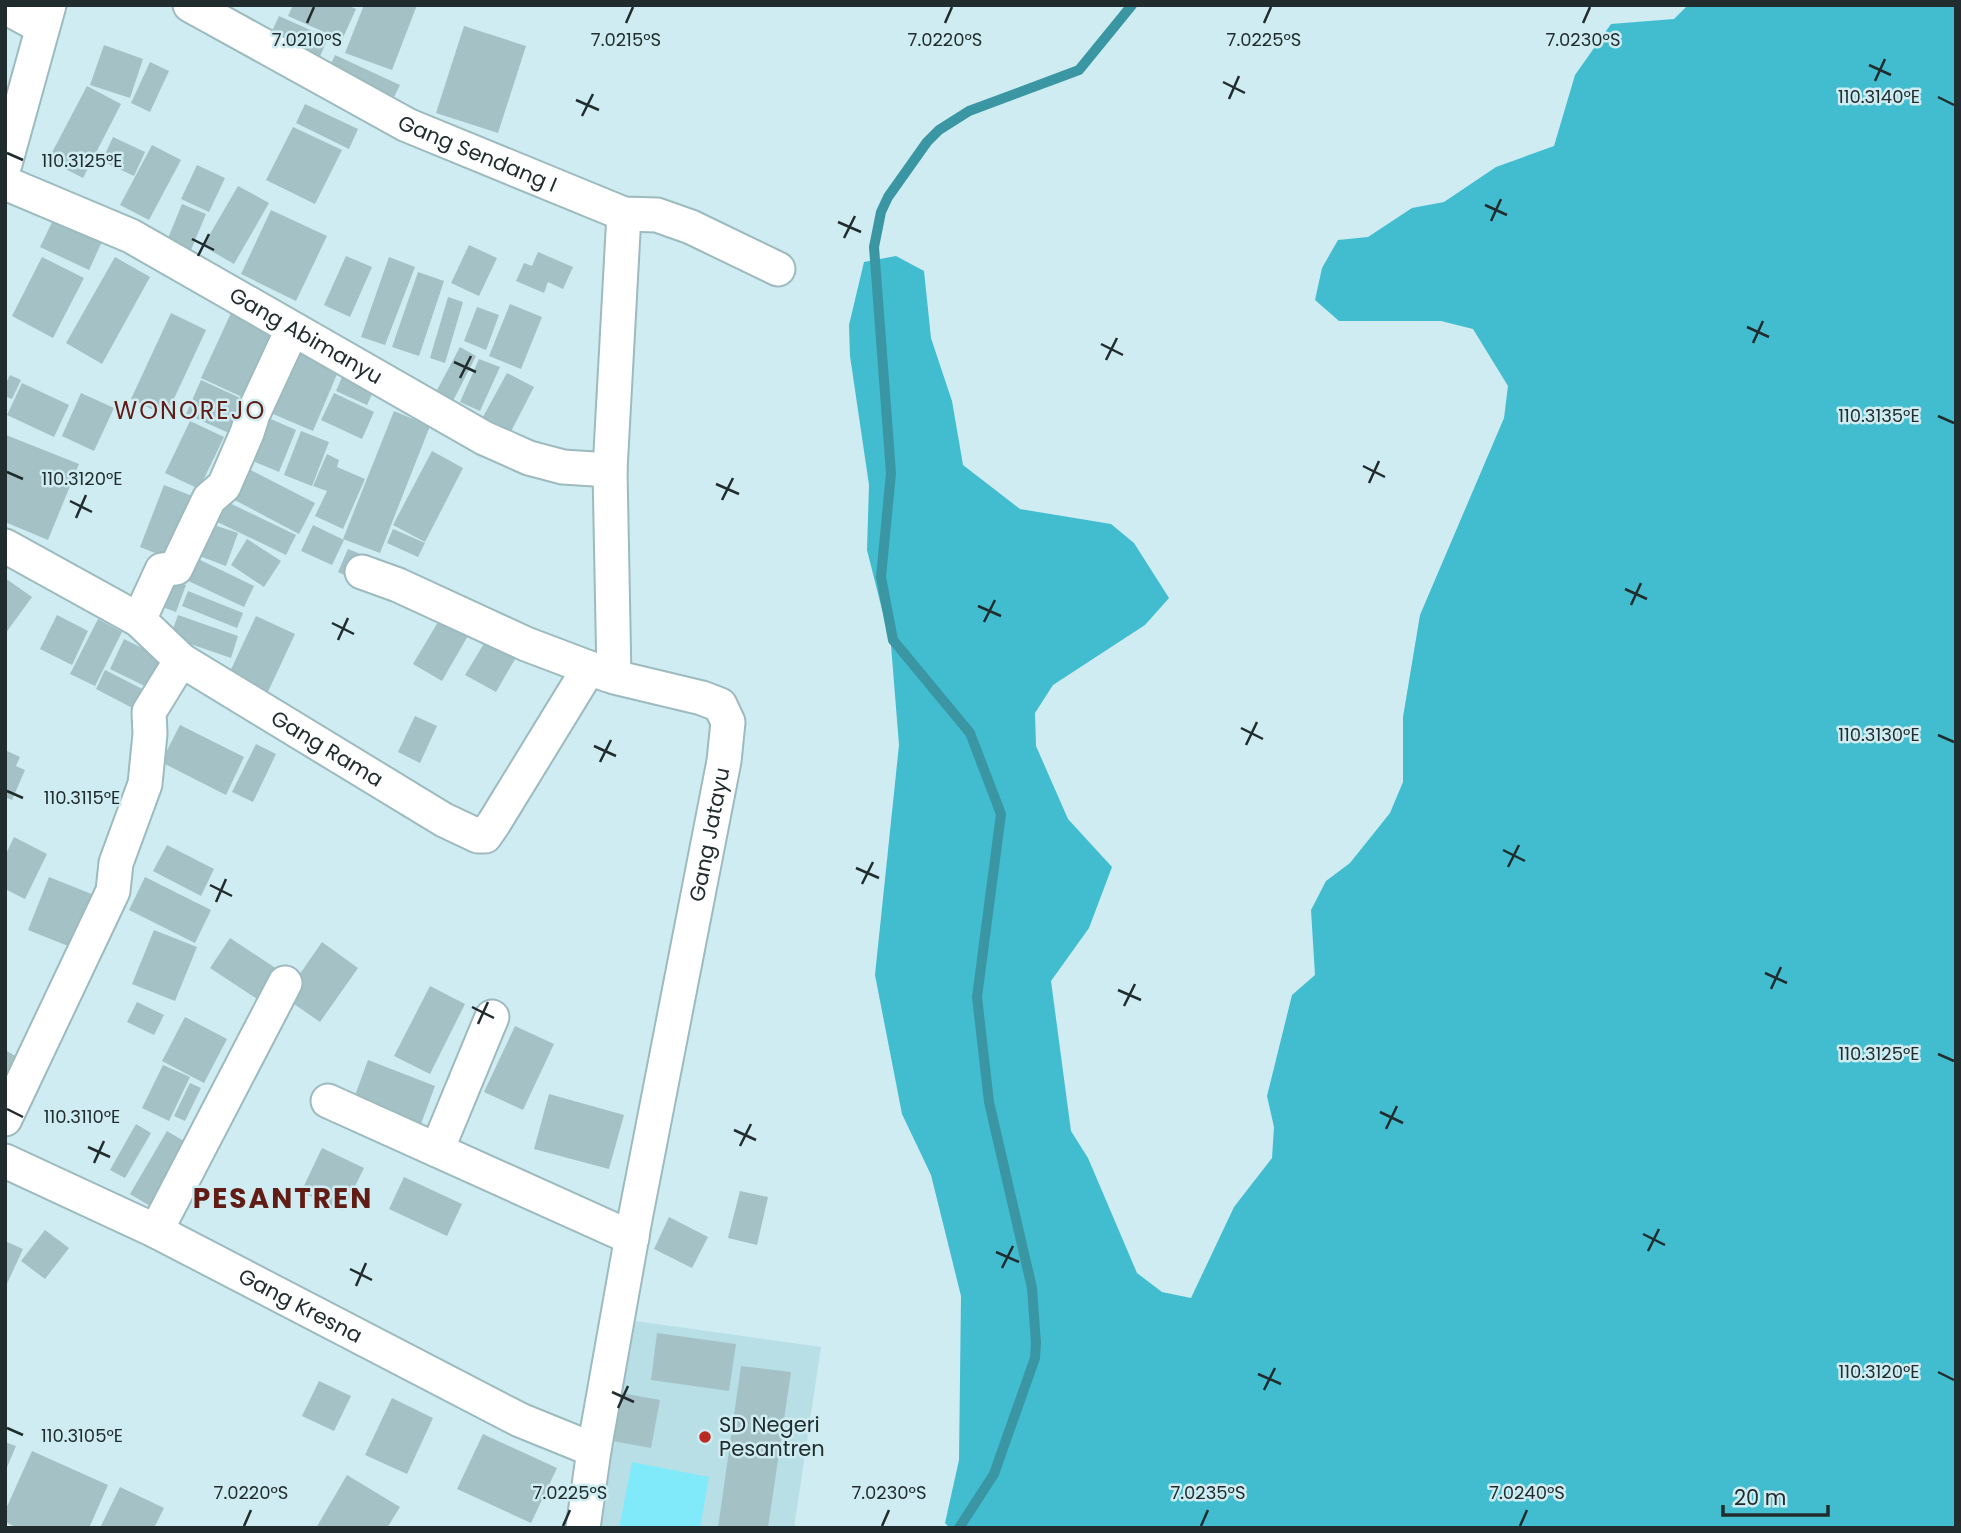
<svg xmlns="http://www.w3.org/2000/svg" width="1961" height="1533" viewBox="0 0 1961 1533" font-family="Poppins,sans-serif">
<rect width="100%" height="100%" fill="#ceecf1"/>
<path fill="#b9dfe6" d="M621 1319 821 1347 794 1528H590Z"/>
<path fill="#80eafa" d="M632 1462 709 1477 700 1528H619Z"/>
<path fill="#42bdcf" d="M1688 5H1956V1528H950L945 1523 959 1460 961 1296 931 1175 902 1114 875 975 899 745 891 645 867 550 869 485 850 356 849 325 864 262 896 256 924 271 931 338 952 401 963 465 1020 509 1111 524 1134 543 1169 598 1145 625 1053 685 1035 713 1036 746 1068 819 1112 867 1089 928 1051 981 1071 1131 1088 1158 1137 1273 1162 1292 1191 1298 1234 1207 1272 1158 1274 1127 1267 1096 1292 995 1315 975 1311 910 1326 881 1350 863 1390 813 1403 782V717L1420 615 1504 418 1508 386 1473 329 1441 321H1339L1315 300 1322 268 1338 240 1368 237 1412 208 1444 202 1496 167 1554 146 1575 75 1611 24 1674 19Z"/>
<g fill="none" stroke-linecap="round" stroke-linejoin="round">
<path stroke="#3b96a3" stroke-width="10" d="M959 1528 994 1474 1035 1358 1036 1343 1032 1288 989 1102 977 997 1001 814 970 733 893 640 881 577 891 473 874 247 881 212 888 197 927 142 939 130 969 111 1079 70 1132 5"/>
</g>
<g fill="#a4c1c6">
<path d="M293 5H347L356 9 342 40 288 16Z"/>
<path d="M364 5H417L392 70 345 53Z"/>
<path d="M279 16 328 38 315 68 265 46Z"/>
<path d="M464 26 526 46 498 133 436 113Z"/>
<path d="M104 45 143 59 130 98 90 85Z"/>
<path d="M335 55 400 85 391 103 327 73Z"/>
<path d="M150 62 169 71 150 112 131 103Z"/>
<path d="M87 86 121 104 83 178 48 160Z"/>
<path d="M305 104 358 129 349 149 296 123Z"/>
<path d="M293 127 342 150 315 204 266 180Z"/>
<path d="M113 137 145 152 134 176 102 161Z"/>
<path d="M152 145 181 160 149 220 120 205Z"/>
<path d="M197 165 225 178 209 212 181 199Z"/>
<path d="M238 186 269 203 234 264 203 246Z"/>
<path d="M182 204 206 214 188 257 164 248Z"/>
<path d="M271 210 327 236 296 301 241 274Z"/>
<path d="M57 212 105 235 89 270 40 247Z"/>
<path d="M469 245 497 258 479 296 451 283Z"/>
<path d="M538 252 573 267 563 289 548 282 544 293 516 281 524 263 532 266Z"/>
<path d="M346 256 372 267 350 317 324 305Z"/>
<path d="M42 257 84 278 53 338 12 316Z"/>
<path d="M115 257 150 277 102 364 66 343Z"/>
<path d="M389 257 415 267 385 345 361 337Z"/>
<path d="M418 272 444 281 419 356 392 347Z"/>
<path d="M448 297 463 302 445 363 430 358Z"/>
<path d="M510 304 542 317 521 369 489 356Z"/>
<path d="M477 307 499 315 486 350 464 341Z"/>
<path d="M171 313 206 330 166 416 131 399Z"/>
<path d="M231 313 285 339 255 403 201 378Z"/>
<path d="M293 347 340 367 313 431 266 411Z"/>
<path d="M460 347 476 356 453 401 436 392Z"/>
<path d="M479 359 500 367 480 411 460 402Z"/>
<path d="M346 368 378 381 367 405 336 391Z"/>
<path d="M507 373 534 387 506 441 478 426Z"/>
<path d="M10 375 21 380 12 399 5 396V385Z"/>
<path d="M201 380 253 404 238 437 186 414Z"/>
<path d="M22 383 69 405 54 437 7 415Z"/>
<path d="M81 393 114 408 94 451 62 436Z"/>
<path d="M334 393 374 412 362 439 321 420Z"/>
<path d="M394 411 430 426 380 553 343 539Z"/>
<path d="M264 416 296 430 279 472 246 458Z"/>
<path d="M190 421 224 437 199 489 165 473Z"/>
<path d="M301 431 329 442 312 486 284 475Z"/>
<path d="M6 435 79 464 48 540 5 522Z"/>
<path d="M432 451 463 468 425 542 393 525Z"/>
<path d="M327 454 339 460 337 467 365 479 343 529 315 516 327 491 313 486Z"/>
<path d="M245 467 315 503 299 534 229 497Z"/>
<path d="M164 485 200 499 175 561 140 547Z"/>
<path d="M219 498 296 535 286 555 209 518Z"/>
<path d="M205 522 238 533 226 566 194 554Z"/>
<path d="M313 525 344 540 332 565 301 551Z"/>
<path d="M393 529 425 543 418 557 387 543Z"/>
<path d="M247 539 281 561 264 587 231 565Z"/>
<path d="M348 549 363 555 353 579 338 572Z"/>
<path d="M192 556 254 586 244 607 182 578Z"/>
<path d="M161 576 186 585 176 612 151 603Z"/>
<path d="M5 578 32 597 5 634Z"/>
<path d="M188 591 243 613 237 628 182 606Z"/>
<path d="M57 615 88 631 72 665 40 649Z"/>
<path d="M178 615 238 636 231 658 170 637Z"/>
<path d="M256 616 295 634 266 696 227 678Z"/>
<path d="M441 617 469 634 442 681 413 664Z"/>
<path d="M98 619 122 632 95 686 70 674Z"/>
<path d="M488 637 518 654 496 692 465 675Z"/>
<path d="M124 639 172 663 157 692 110 669Z"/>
<path d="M105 670 156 696 146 715 96 689Z"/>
<path d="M415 716 437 726 420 763 398 752Z"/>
<path d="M180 725 244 757 226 795 161 762Z"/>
<path d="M256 744 276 754 253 802 232 792Z"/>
<path d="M5 750 20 757 16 766 25 770 12 800 5 797Z"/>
<path d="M14 837 47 854 25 899 5 889V856Z"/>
<path d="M167 845 214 869 201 896 153 871Z"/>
<path d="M49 877 94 895 73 948 28 930Z"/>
<path d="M145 877 211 910 195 943 129 910Z"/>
<path d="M154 930 197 947 175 1001 132 984Z"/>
<path d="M230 938 280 971 260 1001 210 968Z"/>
<path d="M322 942 358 968 320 1022 284 997Z"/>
<path d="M430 986 465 1004 430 1074 394 1056Z"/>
<path d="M137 1002 164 1015 154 1035 127 1022Z"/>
<path d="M185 1017 227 1039 204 1083 162 1061Z"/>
<path d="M515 1026 554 1044 523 1110 484 1092Z"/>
<path d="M5 1050 26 1062 5 1090Z"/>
<path d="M368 1060 435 1086 421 1124 354 1098Z"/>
<path d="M163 1065 190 1077 169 1121 142 1108Z"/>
<path d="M190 1083 201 1088 185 1121 174 1116Z"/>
<path d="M549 1094 624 1115 609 1169 534 1149Z"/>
<path d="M136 1124 151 1133 125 1178 110 1170Z"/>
<path d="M167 1131 192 1146 155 1209 130 1194Z"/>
<path d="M322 1148 364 1168 343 1211 301 1192Z"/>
<path d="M404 1177 462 1204 447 1236 389 1209Z"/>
<path d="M740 1191 768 1197 757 1245 728 1238Z"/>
<path d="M669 1217 708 1237 692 1268 654 1249Z"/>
<path d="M45 1230 69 1248 45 1279 21 1261Z"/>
<path d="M5 1241 23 1249 5 1288Z"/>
<path d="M657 1333 736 1344 729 1391 651 1380Z"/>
<path d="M741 1366 791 1372 768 1528H718Z"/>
<path d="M319 1381 351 1396 334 1431 302 1416Z"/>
<path d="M616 1392 660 1400 651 1448 607 1440Z"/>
<path d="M392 1398 433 1418 407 1474 365 1455Z"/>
<path d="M483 1434 557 1468 531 1523 457 1489Z"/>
<path d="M5 1442 16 1446 5 1472Z"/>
<path d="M32 1451 108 1485 89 1528H18L5 1522V1511Z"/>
<path d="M347 1475 400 1507 387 1528H316Z"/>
<path d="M120 1487 164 1508 154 1528H100Z"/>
</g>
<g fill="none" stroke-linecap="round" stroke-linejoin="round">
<defs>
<g id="minor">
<path id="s1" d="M190 5 407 125 624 214 657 215 691 227 778 269"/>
<path d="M5 7 42 27"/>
<path d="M5 164 49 5"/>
<path id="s2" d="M5 183 131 236 484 438 529 458 563 467 610 470"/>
<path id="s3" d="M5 546 139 620 181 660 444 820 478 836H485L494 823 589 668"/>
<path d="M362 572 398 585 526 644 608 675"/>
<path d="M139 620 162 570 176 568 209 499 224 486 247 433 253 414 292 330"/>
<path d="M328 1101 632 1238"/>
<path d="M5 1119 113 891 116 863 145 784 150 734 149 712 181 660"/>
<path d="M437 1150 492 1017"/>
<path id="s4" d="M5 1161 156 1231 520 1420 594 1450"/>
<path d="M156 1231 285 983"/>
<path id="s5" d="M583 1528 594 1450 635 1219 724 761 728 722 720 705 702 698 614 677 610 470 624 214"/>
</g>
</defs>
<use href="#minor" stroke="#9dbabf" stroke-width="37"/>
<use href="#minor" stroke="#fff" stroke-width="33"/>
</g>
<path fill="none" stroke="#212c2e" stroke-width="2.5" d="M307 23 314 7M626 23 633 7M945 23 952 7M1264 23 1271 7M1583 23 1590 7M1869 65 1891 75M1875 81 1885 59M1223 82 1245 93M1938 97 1954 105M1229 99 1239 76M576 100 599 110M582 116 593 94M7 153 23 160M1485 205 1507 215M1491 221 1501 199M838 222 861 232M844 238 855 216M192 239 214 250M198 256 209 234M1747 327 1769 337M1753 343 1763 321M1101 344 1123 355M1106 360 1117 338M454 362 476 372M460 378 471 356M1938 416 1954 423M1363 466 1385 477M7 472 23 479M1369 483 1379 461M716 484 739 494M722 500 733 478M70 501 92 512M76 518 86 495M1625 589 1647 599M1631 605 1641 583M978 606 1001 616M984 622 995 600M332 623 354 634M338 640 348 618M1241 728 1263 739M1938 735 1954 742M1246 745 1257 722M594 746 616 756M600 762 611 740M7 791 23 798M1503 850 1525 861M1508 867 1519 845M856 868 879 878M862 884 873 862M210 885 232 896M216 902 226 879M1765 973 1787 983M1771 989 1781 967M1118 990 1141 1000M1124 1006 1135 984M472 1007 494 1018M478 1024 488 1002M1938 1054 1954 1061M7 1109 23 1117M1380 1112 1403 1123M1386 1129 1397 1106M734 1130 756 1140M740 1146 751 1124M88 1147 110 1157M94 1163 104 1141M1643 1234 1665 1245M1648 1251 1659 1229M996 1252 1019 1262M1002 1268 1013 1246M350 1269 372 1280M356 1286 366 1263M1938 1372 1954 1380M1258 1374 1281 1384M1264 1390 1275 1368M612 1392 634 1402M618 1408 628 1386M7 1428 23 1435M244 1526 251 1510M563 1526 570 1510M882 1526 889 1510M1201 1526 1208 1510M1520 1526 1527 1510"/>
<circle fill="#b92b22" stroke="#ceecf1" stroke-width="2.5" cx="705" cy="1437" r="7"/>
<g text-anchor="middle" stroke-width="5" stroke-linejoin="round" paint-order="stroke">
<g font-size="21" fill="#212c2e" stroke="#ceecf1">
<text dy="7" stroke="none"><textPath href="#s1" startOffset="324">Gang Sendang I</textPath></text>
<text dy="7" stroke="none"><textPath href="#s2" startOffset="338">Gang Abimanyu</textPath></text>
<text dy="7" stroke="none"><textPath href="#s3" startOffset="382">Gang Rama</textPath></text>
<text dy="7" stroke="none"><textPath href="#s5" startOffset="705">Gang Jatayu</textPath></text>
<text dy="7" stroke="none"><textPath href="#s4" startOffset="329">Gang Kresna</textPath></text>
</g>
<g font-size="21" fill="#212c2e" stroke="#ceecf1" text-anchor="start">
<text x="719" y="1432">SD Negeri<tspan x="719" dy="24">Pesantren</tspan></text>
</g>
<g font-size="24" letter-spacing="2" fill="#601c15" stroke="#ceecf1">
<text x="190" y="419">WONOREJO</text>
</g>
<g font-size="28" font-weight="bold" letter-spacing="2" fill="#601c15" stroke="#ceecf1">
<text x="283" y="1208">PESANTREN</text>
</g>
</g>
<g font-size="18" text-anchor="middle" fill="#212c2e" stroke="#ceecf1" stroke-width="5" stroke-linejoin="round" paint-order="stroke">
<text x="307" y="46">7.0210°S</text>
<text x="626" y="46">7.0215°S</text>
<text x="945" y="46">7.0220°S</text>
<text x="1264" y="46">7.0225°S</text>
<text x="1583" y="46">7.0230°S</text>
<text x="1879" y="103">110.3140°E</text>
<text x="82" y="167">110.3125°E</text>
<text x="1879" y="422">110.3135°E</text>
<text x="82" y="485">110.3120°E</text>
<text x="1879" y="741">110.3130°E</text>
<text x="82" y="804">110.3115°E</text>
<text x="1879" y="1060">110.3125°E</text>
<text x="82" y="1123">110.3110°E</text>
<text x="1879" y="1378">110.3120°E</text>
<text x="82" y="1442">110.3105°E</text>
<text x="251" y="1499">7.0220°S</text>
<text x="570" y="1499">7.0225°S</text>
<text x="889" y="1499">7.0230°S</text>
<text x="1208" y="1499">7.0235°S</text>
<text x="1527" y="1499">7.0240°S</text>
</g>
<rect width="1961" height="1533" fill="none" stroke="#212c2e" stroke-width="14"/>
<path d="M1723 1505v10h105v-10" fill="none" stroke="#212c2e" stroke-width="3.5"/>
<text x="1734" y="1505" font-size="21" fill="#212c2e" stroke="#ceecf1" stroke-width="5" paint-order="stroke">20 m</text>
</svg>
